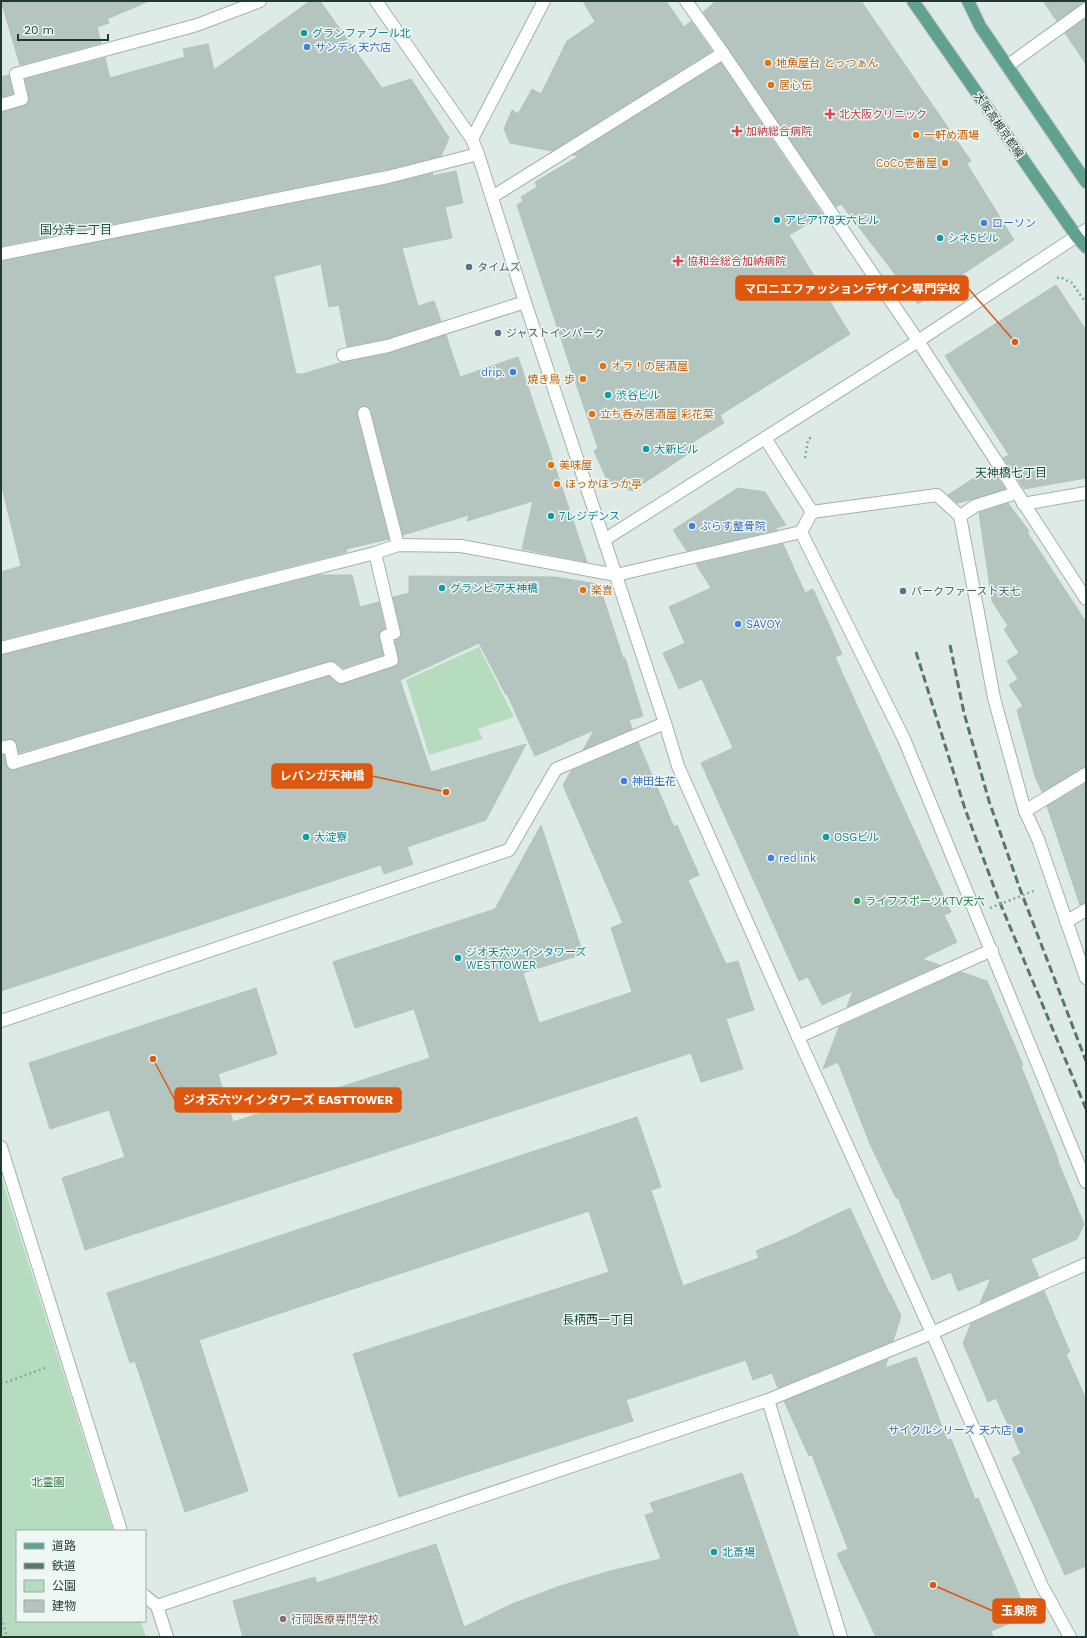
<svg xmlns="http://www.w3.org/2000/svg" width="1087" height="1638" viewBox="0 0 1087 1638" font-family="'Work Sans','Noto Sans JP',sans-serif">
<rect width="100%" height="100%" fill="#deeae5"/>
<g fill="#b6dcc0">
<path d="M479 647 514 717 478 729 483 739 429 755 406 680Z"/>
<path d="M1 1176 113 1531H17V1621H141L146 1637H1Z"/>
</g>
<g fill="#b3c5be" stroke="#b1c4bc">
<path d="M1 1H149L107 19 109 23 97 27 101 43 20 65Z"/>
<path d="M310 1H320L382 88 411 79 449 138 441 156 386 170 1 246V112L28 104 29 98 25 79 105 58 110 78 185 57 183 49 208 44 214 70Z"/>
<path d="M583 1H666L684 27 691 21 712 51 552 151 510 143 504 129 512 110 518 114 532 89 541 94 567 41 595 22Z"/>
<path d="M716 1H861L971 161 967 164 1014 240 918 304 841 204 836 207 703 12Z"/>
<path d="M1043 1H1086V2L1082 3 1057 21Z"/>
<path d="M1086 18V64L1065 33Z"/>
<path d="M721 63 823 215 789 235 850 334 720 415 724 423 693 442 697 448 632 491 608 482 594 451 598 448 572 372 517 205 523 201 521 197 537 187 535 182 579 156 573 155Z"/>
<path d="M9 75 13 94 1 97V77Z"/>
<path d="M456 171 463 203 445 207 452 238 402 248 418 306 434 301 441 321 386 339 347 347 339 305 329 307 321 264 274 276 296 374 299 373V375L343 362 390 353 446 335 460 377 518 357 587 562 522 549 533 501 467 521 469 515 403 535 371 411 369 408 363 406 359 408 357 415 389 539 346 549 347 552 1 640V572L21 566 1 483V261L389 184 433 173 432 176Z"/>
<path d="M1056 285 1086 330V478L1024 489 1003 458 1009 455 945 356Z"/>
<path d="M991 467 1005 489 970 500 957 503 948 495Z"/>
<path d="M738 488 765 492 786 525 776 528 777 530 687 551 673 530Z"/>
<path d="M1008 503 1029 531 1027 532 1086 622V767L1042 792 1035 776 1017 710 1023 706 1009 685 1018 679 1007 661 1019 653 1004 629 1008 626 992 601 979 513Z"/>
<path d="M783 544 805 593 813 589 842 654 835 657 951 912 944 915 957 942 922 959 940 965 847 1007 853 991 822 1005 808 977 799 981 701 763 733 748 702 679 679 689 663 653 685 643 669 607 711 588 696 564Z"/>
<path d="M319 575H352L360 607 379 602 385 628 381 631 379 635 383 655 343 668 336 662 329 661 19 753 15 741 9 739 1 740V655Z"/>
<path d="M409 576 555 577 597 584 602 597H603L623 658H625L643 716 629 720 632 729 583 750 594 730 535 756 507 694 506 695 479 643 400 680 431 772 526 744 486 820 407 847 413 864 384 874 381 865 1 991V755H4L8 768 15 770 329 676 336 683 343 684 394 667 399 662 395 641 400 638 401 632 393 597 409 593Z"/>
<path d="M638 742 674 827 677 825 699 875 688 880 726 964 738 961 754 1010 726 1019 743 1069 701 1082 691 1053 85 1250 62 1178 125 1157 109 1110 50 1129 29 1063 256 988 277 1054 218 1074 233 1122 430 1058 414 1009 355 1028 333 962 495 909 541 825 583 954 523 973 539 1023 632 992 611 928 623 923 563 785 571 771Z"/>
<path d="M1086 783V903L1080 905 1047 806Z"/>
<path d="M961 972 987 981 1023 1065 1021 1066 1058 1159H1057L1084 1224 1077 1239 1031 1259 1039 1277 980 1303 991 1278 958 1291 951 1272 932 1280 898 1198H896L870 1144 838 1062 823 1069 839 1027Z"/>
<path d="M637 1117 661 1187 651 1190 683 1286 759 1258 756 1251 801 1232V1231L850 1208 889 1293H890L901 1316 893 1341 778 1388 772 1373 753 1380 746 1360 626 1400 633 1421 399 1497 353 1354 609 1272 589 1211 199 1340 248 1491 185 1512 135 1361 130 1363 107 1293Z"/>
<path d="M1044 1291 1070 1352 1066 1354 1086 1399V1566L1065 1575 1012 1458 1021 1454 996 1398 988 1402 963 1343 971 1324Z"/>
<path d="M916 1357 947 1440 951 1439 975 1499 978 1498 1028 1616 991 1631 993 1637H876L837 1554 848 1549 812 1455 809 1456 784 1401 888 1359 885 1368Z"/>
<path d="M742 1473 799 1637H243L233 1601 315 1577 317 1583 436 1544 464 1627 512 1604 560 1586 610 1571 661 1559 645 1515 654 1512 650 1503Z"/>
</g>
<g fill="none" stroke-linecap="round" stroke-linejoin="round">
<defs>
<g id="lane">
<path d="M1 105 22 99 16 74"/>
<path d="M1 748 10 746 13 763 331 668 341 677 392 660 386 636 394 633 375 553"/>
</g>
<g id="street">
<path d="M376 1 472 139 478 154 525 302 665 723 678 766 798 1037 932 1333 1042 1586 1070 1637"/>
<path d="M686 1 723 53 918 341 1086 599"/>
<path d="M1007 66 1086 9"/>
<path d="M16 74 197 25 260 1"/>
<path d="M472 139 544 1"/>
<path d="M492 197 723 53"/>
<path d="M1 254 388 177 478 154"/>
<path d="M343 355 388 346 525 302"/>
<path d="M364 413 398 545"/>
<path d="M765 438 812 512"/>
<path d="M1023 504 1086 493"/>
<path d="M812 512 801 532 904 739 1086 1182"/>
<path d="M812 512 937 495 960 516 994 698 1025 811 1038 839 1086 978"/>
<path d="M960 516 975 506 1016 493"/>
<path d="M1 648 375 553 398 545 461 546 616 575 801 532"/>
<path d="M1025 811 1086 774"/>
<path d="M1066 922 1086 910"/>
<path d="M1 1021 509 850 556 769 665 723"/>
<path d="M798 1037 992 950"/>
<path d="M1 1147 121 1531"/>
<path d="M768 1400 841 1637"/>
<path d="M145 1596 157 1606 167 1637"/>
</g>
<g id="secondary">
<path d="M604 540 918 341 1086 230"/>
<path d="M157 1606 768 1400 932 1333 1086 1264"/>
</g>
<g id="primary">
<path d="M913 1 1077 237 1086 247"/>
<path d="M968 1 980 26 1086 182"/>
</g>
</defs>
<use href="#lane" stroke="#a1b2ac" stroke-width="14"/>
<use href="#street" stroke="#a1b2ac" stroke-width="14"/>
<use href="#secondary" stroke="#9db6ad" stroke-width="14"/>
<use href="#primary" stroke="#bcc4c2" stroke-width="14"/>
<g stroke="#7eaf9f" stroke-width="2.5" stroke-dasharray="2 3" stroke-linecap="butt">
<path d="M1057 278 1060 277 1072 283 1086 303"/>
<path d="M805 458 808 440 811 437"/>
<path d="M1 1384 48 1367"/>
<path d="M1 1618 7 1637"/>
</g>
<use href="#lane" stroke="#fff" stroke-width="12"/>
<use href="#street" stroke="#fff" stroke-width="12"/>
<use href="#secondary" stroke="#fff" stroke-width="12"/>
<use href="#primary" stroke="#61a191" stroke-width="12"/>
<g stroke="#59766e" stroke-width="3" stroke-dasharray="8 4" stroke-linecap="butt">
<path d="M950 645 964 713 989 801 1020 889 1086 1061"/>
<path d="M916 652 965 809 998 898 1086 1109"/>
</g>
<path stroke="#7eaf9f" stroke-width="2.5" stroke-dasharray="2 3" stroke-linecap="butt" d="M990 908 1036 890"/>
</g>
<g fill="#0f9aa8" stroke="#eef7f3" stroke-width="1.5">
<circle cx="304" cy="33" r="4"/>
<circle cx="777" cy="220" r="4"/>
<circle cx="940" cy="238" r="4"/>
<circle cx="608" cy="395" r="4"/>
<circle cx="646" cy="449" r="4"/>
<circle cx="551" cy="516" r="4"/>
<circle cx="442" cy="588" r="4"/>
<circle cx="306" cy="837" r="4"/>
<circle cx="826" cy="837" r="4"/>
<circle cx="458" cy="958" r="4"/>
<circle cx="714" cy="1552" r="4"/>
</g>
<g fill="#3f7fe0" stroke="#eef7f3" stroke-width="1.5">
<circle cx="307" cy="47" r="4"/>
<circle cx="984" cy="223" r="4"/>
<circle cx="513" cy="372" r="4"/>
<circle cx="692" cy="526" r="4"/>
<circle cx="738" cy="624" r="4"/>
<circle cx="624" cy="781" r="4"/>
<circle cx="771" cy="858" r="4"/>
<circle cx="1020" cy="1430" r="4"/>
</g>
<g fill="#e8710a" stroke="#eef7f3" stroke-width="1.5">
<circle cx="768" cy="63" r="4"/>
<circle cx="771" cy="85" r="4"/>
<circle cx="916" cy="135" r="4"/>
<circle cx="945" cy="163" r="4"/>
<circle cx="603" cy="366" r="4"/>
<circle cx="583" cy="379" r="4"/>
<circle cx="592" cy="414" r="4"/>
<circle cx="551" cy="465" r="4"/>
<circle cx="557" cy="484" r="4"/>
<circle cx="583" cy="590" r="4"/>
</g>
<g fill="#e0444e" stroke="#eef7f3" stroke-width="1.5">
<path d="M828 108h4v4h4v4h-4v4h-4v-4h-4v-4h4z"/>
<path d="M735 125h4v4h4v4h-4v4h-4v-4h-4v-4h4z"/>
<path d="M676 255h4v4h4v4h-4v4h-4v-4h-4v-4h4z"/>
</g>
<g fill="#5c6f8a" stroke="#eef7f3" stroke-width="1.5">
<circle cx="469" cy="267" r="4"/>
<circle cx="498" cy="333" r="4"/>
<circle cx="903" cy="591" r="4"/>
</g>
<circle fill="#2e9e5b" stroke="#eef7f3" stroke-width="1.5" cx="857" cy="901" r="4"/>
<circle fill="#8d6e63" stroke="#eef7f3" stroke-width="1.5" cx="283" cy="1619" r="4"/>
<g text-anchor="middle" stroke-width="3" stroke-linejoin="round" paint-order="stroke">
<g font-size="11" fill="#0d838f" stroke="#eef7f3" text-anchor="start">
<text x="312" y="37">グランファブール北</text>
<text x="785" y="224">アピア178天六ビル</text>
<text x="948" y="242">シネ5ビル</text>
<text x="616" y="399">渋谷ビル</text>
<text x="654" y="453">大新ビル</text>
<text x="559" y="520">7レジデンス</text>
<text x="450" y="592">グランピア天神橋</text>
<text x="314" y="841">大淀寮</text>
<text x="834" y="841">OSGビル</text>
<text x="466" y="956">ジオ天六ツインタワーズ<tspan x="466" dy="13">WESTTOWER</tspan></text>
<text x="722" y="1556">北斎場</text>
</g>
<g font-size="11" fill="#366cbe" stroke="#eef7f3" text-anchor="start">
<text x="315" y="51">サンディ天六店</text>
<text x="992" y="227">ローソン</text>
<text x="505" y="376" text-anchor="end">drip.</text>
<text x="700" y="530">ぷらす整骨院</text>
<text x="746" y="628">SAVOY</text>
<text x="632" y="785">神田生花</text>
<text x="779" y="862">red ink</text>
<text x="1012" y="1434" text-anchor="end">サイクルシリーズ 天六店</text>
</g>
<g font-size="11" fill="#c56008" stroke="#eef7f3" text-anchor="start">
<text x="776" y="67">地魚屋台 とっつぁん</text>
<text x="779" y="89">居心伝</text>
<text x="924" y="139">一軒め酒場</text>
<text x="937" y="167" text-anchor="end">CoCo壱番屋</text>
<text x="611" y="370">オラ！の居酒屋</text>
<text x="575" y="383" text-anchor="end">焼き鳥 歩</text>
<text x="600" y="418">立ち呑み居酒屋 彩花菜</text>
<text x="559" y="469">美味屋</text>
<text x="565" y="488">ほっかほっか亭</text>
<text x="591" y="594">楽喜</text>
</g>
<g font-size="11" fill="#be3a42" stroke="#eef7f3" text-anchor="start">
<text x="839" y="118">北大阪クリニック</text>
<text x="746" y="135">加納総合病院</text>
<text x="687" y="265">協和会総合加納病院</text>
</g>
<g font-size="11" fill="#1f3a33" stroke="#eef7f3">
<text transform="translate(999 125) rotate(55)" y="4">大阪高槻京都線</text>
</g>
<g font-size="11" fill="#4e5e75" stroke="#eef7f3" text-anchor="start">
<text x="477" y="271">タイムズ</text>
<text x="506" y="337">ジャストインパーク</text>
<text x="911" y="595">パークファースト天七</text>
</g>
<g font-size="11" fill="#27864d" stroke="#eef7f3" text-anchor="start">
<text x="865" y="905">ライフスポーツKTV天六</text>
</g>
<g font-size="11" fill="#297245" stroke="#eef7f3">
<text x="48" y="1486">北霊園</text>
</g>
<g font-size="11" fill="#785e54" stroke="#eef7f3" text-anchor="start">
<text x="291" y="1623">行岡医療専門学校</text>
</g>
<g font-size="12" fill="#1b4d41" stroke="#eef7f3">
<text x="76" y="234">国分寺二丁目</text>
<text x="1011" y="477">天神橋七丁目</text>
<text x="598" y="1324">長柄西一丁目</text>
</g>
</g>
<path fill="none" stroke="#de570e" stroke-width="1.5" d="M1015 342L968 288M446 792L372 776M153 1059L175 1100M933 1585L993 1611"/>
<g fill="#de570e" stroke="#eef7f3" stroke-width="1.5">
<circle cx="1015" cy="342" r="4"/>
<circle cx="446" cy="792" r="4"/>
<circle cx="153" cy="1059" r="4"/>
<circle cx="933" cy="1585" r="4"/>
</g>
<g fill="#de570e" stroke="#de570e" stroke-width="1.5">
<rect x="736" y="276" width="232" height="24" rx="4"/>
<rect x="272" y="764" width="100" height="24" rx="4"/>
<rect x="175" y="1088" width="226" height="24" rx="4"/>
<rect x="993" y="1599" width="52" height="24" rx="4"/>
</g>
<g font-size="12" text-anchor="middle" font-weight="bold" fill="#fff">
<text x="852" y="293">マロニエファッションデザイン専門学校</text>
<text x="322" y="780">レバンガ天神橋</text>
<text x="288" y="1104">ジオ天六ツインタワーズ EASTTOWER</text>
<text x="1019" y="1615">玉泉院</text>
</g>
<rect width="1087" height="1638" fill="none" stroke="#1f3a33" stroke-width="4"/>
<rect x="16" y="1530" width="130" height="92" fill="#eef7f3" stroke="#9baba6"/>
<rect x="24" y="1543" width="20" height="6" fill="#61a191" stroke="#9baba6"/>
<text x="52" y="1550" font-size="12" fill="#1f3a33">道路</text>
<rect x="24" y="1563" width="20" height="6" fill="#59766e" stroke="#9baba6"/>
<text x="52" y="1570" font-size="12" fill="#1f3a33">鉄道</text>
<rect x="24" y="1580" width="20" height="12" fill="#b6dcc0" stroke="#9baba6"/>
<text x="52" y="1590" font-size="12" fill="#1f3a33">公園</text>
<rect x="24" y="1600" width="20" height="12" fill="#b3c5be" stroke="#9baba6"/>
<text x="52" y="1610" font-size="12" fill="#1f3a33">建物</text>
<path d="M18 34v6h90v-6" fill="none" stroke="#1f3a33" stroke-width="2"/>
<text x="24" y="34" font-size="12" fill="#1f3a33" stroke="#eef7f3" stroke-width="3" paint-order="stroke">20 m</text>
</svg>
